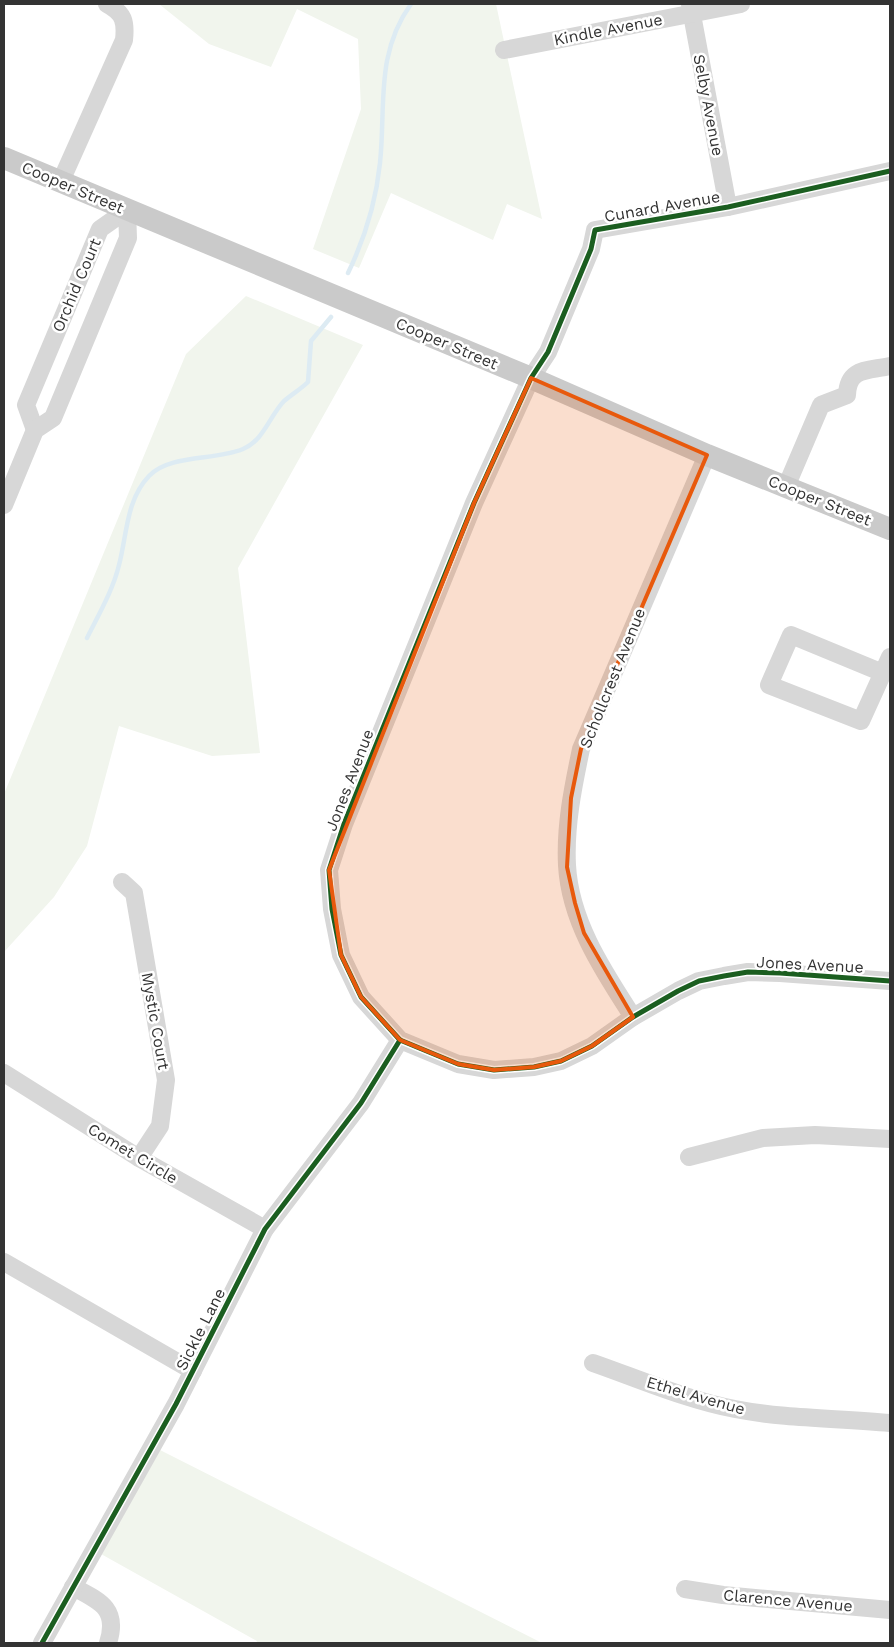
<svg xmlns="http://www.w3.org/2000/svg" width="894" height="1647" viewBox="0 0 894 1647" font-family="'Work Sans',sans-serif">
<rect width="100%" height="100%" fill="#fff"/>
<g fill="#f1f5ed">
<path d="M159 4H496L542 219 507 204 493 240 391 193 359 268 313 249 361 109 358 39 297 9 271 67 209 44Z"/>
<path d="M246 296 363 345 238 568 260 753 212 756 119 726 87 846 54 897 4 952V794L186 354Z"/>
<path d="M160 1450 542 1643H256L257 1641 101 1554Z"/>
</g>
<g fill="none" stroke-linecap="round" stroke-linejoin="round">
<g stroke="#ddebf3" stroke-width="4.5">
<path d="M348 273C365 238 376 202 380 163 386 106 375 54 411 4"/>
<path d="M87 638C99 614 113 590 119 565 127 535 126 500 149 476 170 454 215 461 243 449 264 440 269 417 284 401 292 394 301 389 308 382L311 341 331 317"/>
</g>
<g stroke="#d7d7d7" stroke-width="18">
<path d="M690 4 728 207"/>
<path d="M504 50 741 4"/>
<path d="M890 171 728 207 595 230 591 249 548 352 531 378 474 503 344 824 329 870 332 909 341 955 361 997 400 1040 458 1064 494 1070 534 1067 561 1061 592 1046 633 1017 678 991 699 981 724 976 748 972 780 973 890 981"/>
<path d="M61 181 124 40C126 22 124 13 107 4"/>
<path d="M35 430 26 405 100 229 127 210"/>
<path d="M786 487 821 405 847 395C848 367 868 371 890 366"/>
<path d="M4 505 35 430 53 418 128 238 127 210"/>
<path d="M883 673 791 635 769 685 861 721 890 657"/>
<path d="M122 882 134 893 166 1080 160 1126 139 1158"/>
<path d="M633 1017C604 972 570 922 567 865 565 826 573 787 581 749L707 455"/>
<path d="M4 1073 139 1158 265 1229"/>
<path d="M689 1157 763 1138 815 1135 890 1139"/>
<path d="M4 1262 193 1371"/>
<path d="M593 1363C639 1379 687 1400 735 1409 786 1419 839 1418 890 1423"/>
<path d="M73 1587C100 1601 119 1609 108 1643"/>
<path d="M685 1589 723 1595 890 1610"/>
<path d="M42 1643 176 1404 265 1229 361 1103 400 1040"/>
</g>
<path stroke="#cacaca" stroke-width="22" d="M4 158 531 378 707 455 890 529"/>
<defs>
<g id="cycleway">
<path d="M890 171 728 207 595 230 591 249 548 352 531 378 474 503 344 824 329 870 332 909 341 955 361 997 400 1040 458 1064 494 1070 534 1067 561 1061 592 1046 633 1017 678 991 699 981 724 976 748 972 780 973 890 981"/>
<path d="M42 1643 176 1404 265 1229 361 1103 400 1040"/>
</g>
</defs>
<use href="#cycleway" stroke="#fff" stroke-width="8"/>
<use href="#cycleway" stroke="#1b5e20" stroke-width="5"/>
</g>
<path fill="#e8590c" fill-opacity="0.2" stroke="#e8590c" stroke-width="4" stroke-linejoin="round" d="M531 378 707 455 581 749 571 798 567 867 575 903 584 933 633 1017 592 1046 561 1061 534 1067 494 1070 458 1064 400 1040 361 997 341 955 329 870 474 503Z"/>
<g text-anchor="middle" stroke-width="5" stroke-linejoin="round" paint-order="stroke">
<g font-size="16" fill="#333" stroke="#fff">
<text transform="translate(608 29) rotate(-11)" y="6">Kindle Avenue</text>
<text transform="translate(709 105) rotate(79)" y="6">Selby Avenue</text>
<text transform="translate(73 187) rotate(23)" y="6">Cooper Street</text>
<text transform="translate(662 206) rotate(-10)" y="6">Cunard Avenue</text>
<text transform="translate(76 285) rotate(-67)" y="6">Orchid Court</text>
<text transform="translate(447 343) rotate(23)" y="6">Cooper Street</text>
<text transform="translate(820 500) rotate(22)" y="6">Cooper Street</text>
<text transform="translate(612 678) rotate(-68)" y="6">Schollcrest Avenue</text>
<text transform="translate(349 780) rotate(-69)" y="6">Jones Avenue</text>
<text transform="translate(810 964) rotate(3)" y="6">Jones Avenue</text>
<text transform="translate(156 1021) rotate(80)" y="6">Mystic Court</text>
<text transform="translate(133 1153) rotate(31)" y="6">Comet Circle</text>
<text transform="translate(200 1329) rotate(-63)" y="6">Sickle Lane</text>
<text transform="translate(696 1395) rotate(16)" y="6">Ethel Avenue</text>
<text transform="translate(788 1600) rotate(5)" y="6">Clarence Avenue</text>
</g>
</g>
<rect width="894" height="1647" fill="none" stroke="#333333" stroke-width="10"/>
</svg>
